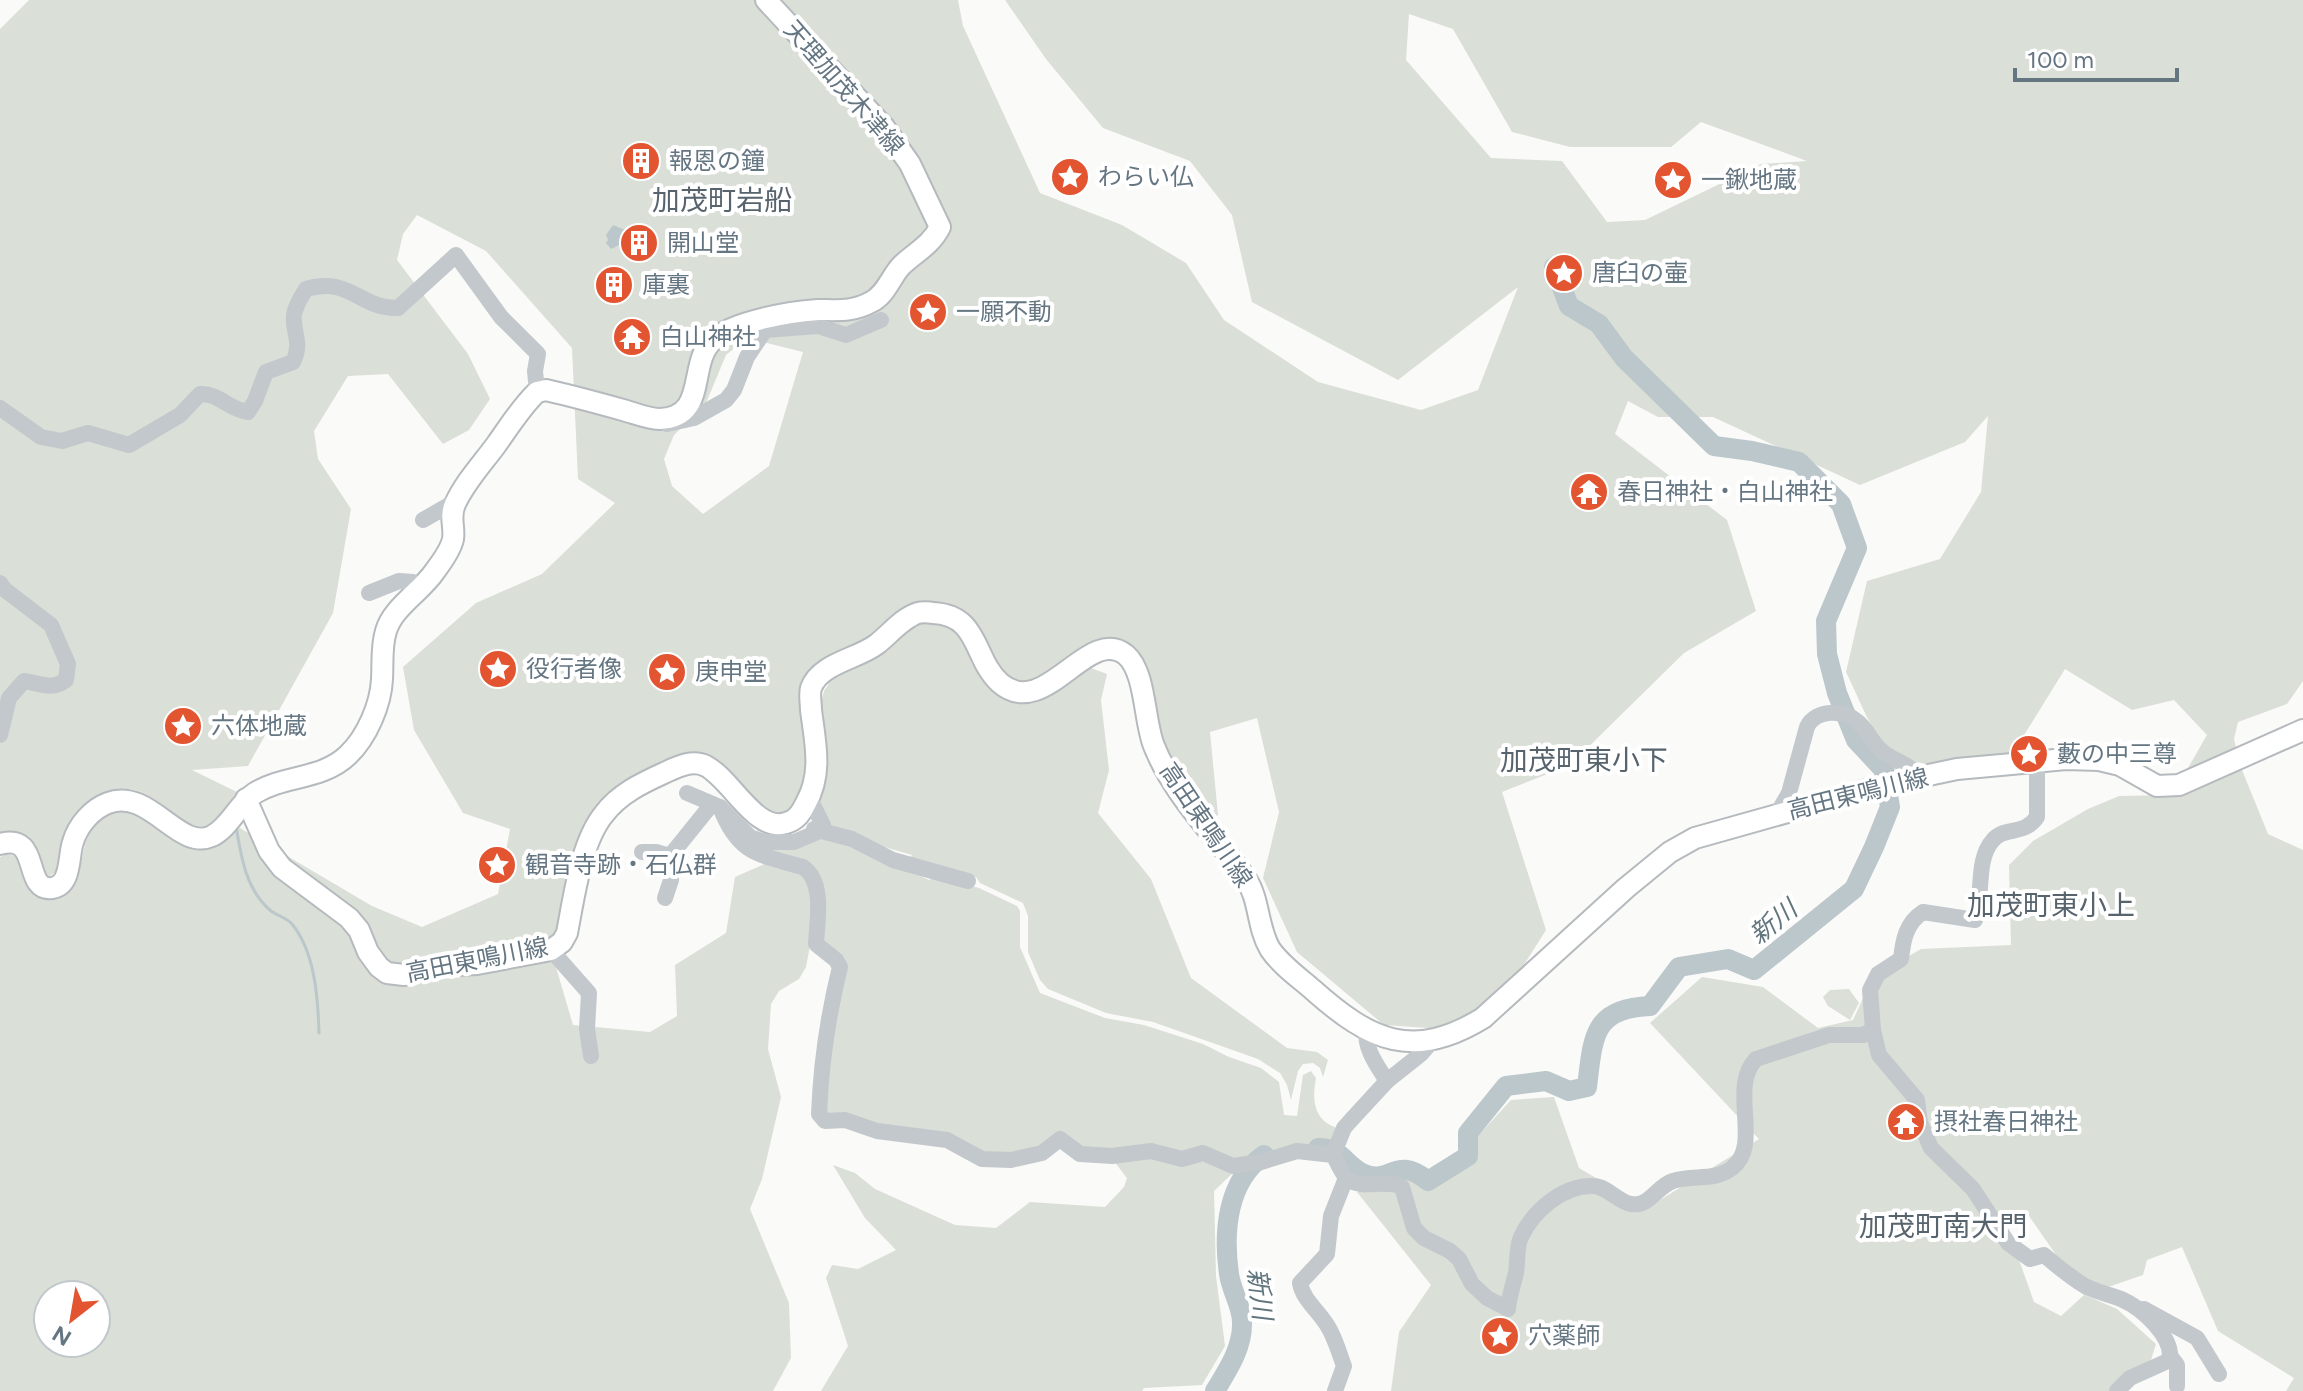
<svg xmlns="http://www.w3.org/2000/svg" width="2303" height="1391" viewBox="0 0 2303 1391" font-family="Figtree,'Noto Sans JP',sans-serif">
<rect width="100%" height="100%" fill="#fafaf8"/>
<g fill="#dadfd7" fill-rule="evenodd">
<path d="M29 0H958L963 26 1040 193 1122 225 1186 263 1224 320 1318 382 1421 410 1478 390 1518 287 1398 380 1252 302 1232 215 1190 161 1103 128 1046 59 1005 0H2303V681L2287 704 2238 722 2234 739 2237 752 2184 775 2207 735 2174 700 2132 710 2065 669 2011 756C1973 760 1913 777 1884 745 1873 734 1854 688 1846 672L1867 581 1940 559 1981 492 1988 416 1965 442 1860 485 1713 417H1658L1628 401 1615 434 1727 520 1756 611 1684 653 1570 765 1502 792 1546 930 1515 979 1479 1012 1442 1029 1384 1025 1297 952 1263 878 1279 812 1257 718 1210 732 1218 815 1208 822 1168 760 1132 650 1034 683 1012 682 941 606 873 638 814 671 808 781 789 815 770 817 707 758 612 795 560 930 548 943 402 968 390 966 306 877 277 850 372 906 422 927 498 894 510 829 463 813 414 730 403 667 476 603 542 574 615 503 578 479 572 348 486 251 417 215 403 234 397 260 468 354 490 399 469 430 443 444 388 374 348 376 314 431 318 459 351 509 333 613 248 766 192 770 243 795 207 826C182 829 165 803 143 793 111 778 76 806 64 835 59 846 59 859 57 871L48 877 45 875C38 851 30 828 0 833V29ZM1409 14 1453 29 1512 132 1570 147H1671L1701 122 1807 161 1761 164 1645 220 1607 222 1562 161 1491 158 1406 60ZM747 338 803 352 769 466 703 514 672 486 664 459 674 435 706 403 726 355Z"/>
<path d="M919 622H941L959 632 1034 700C1056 693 1071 682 1088 667L1107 674 1101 700 1109 770 1098 813 1151 879 1191 978 1287 1048 1317 1052 1328 1060 1323 1077 1320 1068 1313 1063 1303 1064 1298 1071 1291 1100 1287 1085 1280 1073 1258 1059 1153 1022 1106 1013 1048 989 1040 980 1028 952V916L1023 903 980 883 976 877 968 878 908 862 912 855 830 831 817 804 826 773 820 707 824 691 834 676Z"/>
<path d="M1845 722 1912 772 1879 781C1871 760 1839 749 1845 722Z"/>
<path d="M2240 765 2268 834 2303 850V1391H2286L2294 1378 2218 1331 2182 1247 2147 1260 2143 1275 2085 1295 2117 1309 2156 1344 2149 1366 2111 1391H1391L1399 1332 1431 1285 1357 1192 1405 1168 1430 1188 1511 1100 1554 1097 1579 1168 1647 1208 1759 1139 1650 1023 1702 977 1763 987 1818 1028 1853 1020 1873 977 1921 949 2011 945 2009 865 2033 841 2088 809 2119 796 2172 795ZM2002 1212 2029 1216 2084 1295 2061 1316 2034 1302Z"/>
<path d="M122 811C155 814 167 849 208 848L228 831 240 828 256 838 344 923 374 971 553 957 573 1025 650 1032 677 1016 675 965 726 933 735 877 769 862 810 877 814 924 806 967 799 979 779 991 771 1004 768 1049 781 1097 762 1179 750 1209 789 1303 791 1358 773 1391H0V857L7 854 15 856C25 877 26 902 57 898L74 885C88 856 78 818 122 811ZM48 1295H96V1343H48Z"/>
<path d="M819 835 864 849 929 880 935 877 979 888 1017 906 1020 911V947L1040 993 1105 1018 1144 1025 1203 1044 1229 1057 1261 1068 1279 1082 1284 1115 1297 1116 1303 1075 1311 1071 1316 1078C1312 1099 1313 1120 1337 1128L1330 1151 1235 1163 1181 1154 1081 1151 1065 1136 1040 1151 1002 1158 827 1118 823 1099 844 963 822 942 819 878 752 842Z"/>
<path d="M1849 989 1859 1003 1850 1020 1828 1006 1823 997 1830 990Z"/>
<path d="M1148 1155 1179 1163 1210 1161 1237 1169 1214 1191 1216 1276 1225 1346 1202 1385 1144 1388 1142 1391H821L848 1346 826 1278 832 1265 858 1269 896 1250 865 1218 833 1165 855 1173 875 1189 955 1225 996 1228 1030 1202 1105 1207 1124 1187 1127 1178 1113 1160Z"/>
</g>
<path fill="#bbc7cb" d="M613 225 633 233 627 245 621 244 611 249 606 243 608 240 606 235Z"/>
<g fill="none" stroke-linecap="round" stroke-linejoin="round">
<path stroke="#bbc7cb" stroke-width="3" d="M236 826C241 857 246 890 271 911 278 916 287 918 292 924 315 952 318 998 319 1033"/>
<g stroke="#bbc7cb" stroke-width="20">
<path d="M1318 1148C1345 1148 1345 1168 1367 1175 1392 1183 1396 1155 1428 1181L1468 1156V1133L1506 1086 1546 1081 1569 1091 1587 1087C1593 1038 1592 1008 1650 1006L1679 967 1728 959 1754 970 1854 889 1874 847 1890 807 1884 770 1856 740 1837 693 1827 654 1826 621 1857 548 1841 504 1799 462 1752 451 1714 446 1624 358 1599 324 1569 306 1554 267"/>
<path d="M1215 1391C1227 1371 1243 1348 1242 1322 1242 1306 1231 1290 1229 1274 1223 1232 1227 1181 1264 1155"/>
</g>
<defs>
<g id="major">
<path d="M246 799 269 851 282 868 349 918 359 930 368 952 379 967 387 973 404 975 436 966 477 964 551 950 562 942 567 933C574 897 581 842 604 814 619 794 642 783 664 773 677 767 692 759 706 766 732 780 756 833 786 823 797 820 801 813 806 803 823 773 815 742 811 710 811 703 809 694 811 688 820 663 858 659 877 644 890 634 902 618 918 613 921 612 929 612 933 613 980 615 973 659 1000 683 1045 722 1088 624 1126 655 1146 672 1144 722 1154 746 1175 798 1215 834 1246 879 1260 900 1257 927 1270 949 1280 964 1298 977 1312 989 1370 1041 1413 1061 1483 1018L1626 888 1670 852 1695 838 1891 783 1957 769 2066 759 2099 760 2120 765 2157 786 2179 785 2303 730"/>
<path d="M0 844C42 832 22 892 52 888 72 885 68 856 73 842 78 825 92 809 108 803 150 787 178 852 212 836 230 827 238 804 255 793 284 775 322 780 348 755 367 737 381 704 382 679 383 663 381 647 386 631 393 607 421 592 435 571 441 563 451 549 453 539 455 527 449 517 455 504 465 482 482 464 496 445 509 427 521 407 537 392L546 390C572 396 598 403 623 410 634 413 648 419 659 419 709 418 687 363 713 340 734 321 790 312 818 310 838 310 853 312 871 302 886 295 891 276 902 265 916 252 931 245 940 227L910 164 884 127 766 0"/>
</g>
</defs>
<use href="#major" stroke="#b5babe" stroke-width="24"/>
<g stroke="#c3c8cc" stroke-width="16">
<path d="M0 408 41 437 62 441 88 433 129 445 180 415 200 394C219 393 229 410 248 412L255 401 266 372 293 362C303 341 292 333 294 315 295 306 301 297 306 289 351 276 359 309 398 308L456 255 501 317 538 354 535 371 537 392"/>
<path d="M667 424 694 418 726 400 734 390 747 357 765 330 818 326 846 335 881 320"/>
<path d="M423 520 456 501"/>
<path d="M0 583 4 589 51 625 68 664 66 680C51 691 40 683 24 681L9 698 0 735"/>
<path d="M369 593 399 581 413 582 420 590"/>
<path d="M2037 761V817C2024 836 2005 826 1993 840 1975 860 1984 895 1975 920L1923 912C1906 923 1903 940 1901 959L1878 974 1870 990 1873 1030 1879 1055 1917 1100 1920 1123 1931 1148 1973 1189 2008 1243 2030 1259 2044 1255C2057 1266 2070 1277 2085 1286 2096 1292 2109 1294 2121 1299 2142 1308 2173 1336 2170 1360L2130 1378 2117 1391"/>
<path d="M687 793 720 807 750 837 765 842H794L820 831 823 825 809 797"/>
<path d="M720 807C738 854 757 854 803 867 825 882 817 920 816 944L836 960 840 967C828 1015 821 1064 819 1114L825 1121 845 1120 877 1131 947 1140 982 1159 1011 1160 1042 1153 1060 1139 1080 1154 1112 1156 1151 1151 1182 1159 1203 1153 1233 1166 1261 1162 1297 1151 1333 1155C1337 1161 1341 1172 1346 1177 1360 1192 1386 1178 1402 1187L1414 1228 1424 1238 1450 1251 1459 1259 1472 1284 1487 1298 1508 1309C1509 1297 1513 1285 1516 1273 1518 1261 1516 1248 1521 1237 1533 1211 1563 1185 1593 1186 1607 1186 1618 1202 1631 1204 1650 1207 1657 1186 1673 1181 1693 1174 1714 1182 1732 1168 1763 1145 1728 1088 1756 1059L1829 1035H1863L1873 1030"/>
<path d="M1777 814 1789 793 1807 727C1816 709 1843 709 1858 722 1868 730 1872 744 1883 752 1896 762 1909 764 1920 776"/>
<path d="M814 829 852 839 893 860 968 881"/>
<path d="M642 852H656L670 856 712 804"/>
<path d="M665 898 671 880 670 856"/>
<path d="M551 950 589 993 587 1029 591 1056"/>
<path d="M1367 1030C1363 1047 1378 1067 1387 1081"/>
<path d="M1333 1155 1344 1128 1352 1119 1387 1081 1421 1054 1433 1040"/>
<path d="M2144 1309 2197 1338 2219 1374"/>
<path d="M2170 1356 2177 1365V1386"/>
<path d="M1335 1391 1344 1366C1339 1353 1335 1337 1327 1325 1318 1310 1303 1300 1300 1283L1327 1254 1331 1216 1346 1178"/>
</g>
<use href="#major" stroke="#fff" stroke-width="20"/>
</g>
<defs>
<symbol id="building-disc" viewBox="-11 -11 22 22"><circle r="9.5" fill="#e25530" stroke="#fff"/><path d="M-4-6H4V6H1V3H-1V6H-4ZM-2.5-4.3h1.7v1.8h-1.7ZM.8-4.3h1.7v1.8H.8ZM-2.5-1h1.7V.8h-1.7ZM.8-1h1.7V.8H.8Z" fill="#fff"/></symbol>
<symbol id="sight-disc" viewBox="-11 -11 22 22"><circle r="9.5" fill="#e25530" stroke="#fff"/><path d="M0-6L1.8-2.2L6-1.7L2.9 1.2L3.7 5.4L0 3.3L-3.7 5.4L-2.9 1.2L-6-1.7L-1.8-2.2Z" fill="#fff"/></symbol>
<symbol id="temple-disc" viewBox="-11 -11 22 22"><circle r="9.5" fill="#e25530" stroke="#fff"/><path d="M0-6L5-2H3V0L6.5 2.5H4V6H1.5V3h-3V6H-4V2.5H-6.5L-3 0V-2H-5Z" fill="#fff"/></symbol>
</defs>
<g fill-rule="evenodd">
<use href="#building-disc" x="619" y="139" width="44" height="44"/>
<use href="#sight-disc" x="1048" y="155" width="44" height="44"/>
<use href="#sight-disc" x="1651" y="158" width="44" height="44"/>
<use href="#building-disc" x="617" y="221" width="44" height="44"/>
<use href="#sight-disc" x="1542" y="251" width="44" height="44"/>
<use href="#building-disc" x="592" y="263" width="44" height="44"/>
<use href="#sight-disc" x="906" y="290" width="44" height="44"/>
<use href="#temple-disc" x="610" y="315" width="44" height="44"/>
<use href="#temple-disc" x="1567" y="470" width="44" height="44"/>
<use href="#sight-disc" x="476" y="647" width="44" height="44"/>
<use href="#sight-disc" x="645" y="650" width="44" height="44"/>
<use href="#sight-disc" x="161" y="704" width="44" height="44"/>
<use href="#sight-disc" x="2007" y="732" width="44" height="44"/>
<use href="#sight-disc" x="475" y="843" width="44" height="44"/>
<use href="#temple-disc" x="1884" y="1100" width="44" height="44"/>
<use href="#sight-disc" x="1478" y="1314" width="44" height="44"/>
</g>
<g text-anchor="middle" stroke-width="8" stroke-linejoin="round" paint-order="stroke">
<g font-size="24" fill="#657683" stroke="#fff">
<text transform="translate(844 88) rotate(49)" y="8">天理加茂木津線</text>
<text transform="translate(1858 794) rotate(-14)" y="8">高田東鳴川線</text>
<text transform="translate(1206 825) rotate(56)" y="8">高田東鳴川線</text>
<text transform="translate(477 960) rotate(-11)" y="8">高田東鳴川線</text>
</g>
<g font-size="24" fill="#657683" stroke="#fff" text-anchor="start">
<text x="669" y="169">報恩の鐘</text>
<text x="1098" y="185">わらい仏</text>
<text x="1701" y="188">一鍬地蔵</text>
<text x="667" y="251">開山堂</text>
<text x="1592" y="281">唐臼の壷</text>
<text x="642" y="293">庫裏</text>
<text x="956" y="320">一願不動</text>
<text x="660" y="345">白山神社</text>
<text x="1617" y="500">春日神社・白山神社</text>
<text x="526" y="677">役行者像</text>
<text x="695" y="680">庚申堂</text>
<text x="211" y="734">六体地蔵</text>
<text x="2057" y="762">藪の中三尊</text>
<text x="525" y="873">観音寺跡・石仏群</text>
<text x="1934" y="1130">摂社春日神社</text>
<text x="1528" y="1344">穴薬師</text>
</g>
<g font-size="26" font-style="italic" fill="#60757c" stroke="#fff">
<text transform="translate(1773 922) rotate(-39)" y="9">新川</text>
<text transform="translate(1260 1294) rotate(83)" y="9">新川</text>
</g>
<g font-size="28" fill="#57646e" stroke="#fff">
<text x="722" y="210">加茂町岩船</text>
<text x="1584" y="770">加茂町東小下</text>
<text x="2051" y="915">加茂町東小上</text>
<text x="1943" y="1236">加茂町南大門</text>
</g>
</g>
<g transform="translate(72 1319) rotate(211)"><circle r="38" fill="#ffffff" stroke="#c1c8cd" stroke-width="2"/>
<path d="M0-6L14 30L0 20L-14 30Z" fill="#e25530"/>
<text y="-12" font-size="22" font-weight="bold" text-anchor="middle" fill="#657683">N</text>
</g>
<path d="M2015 68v12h162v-12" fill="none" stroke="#657683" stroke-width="4"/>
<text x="2027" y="68" font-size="24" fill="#657683" stroke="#ffffff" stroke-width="6" paint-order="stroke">100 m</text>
</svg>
